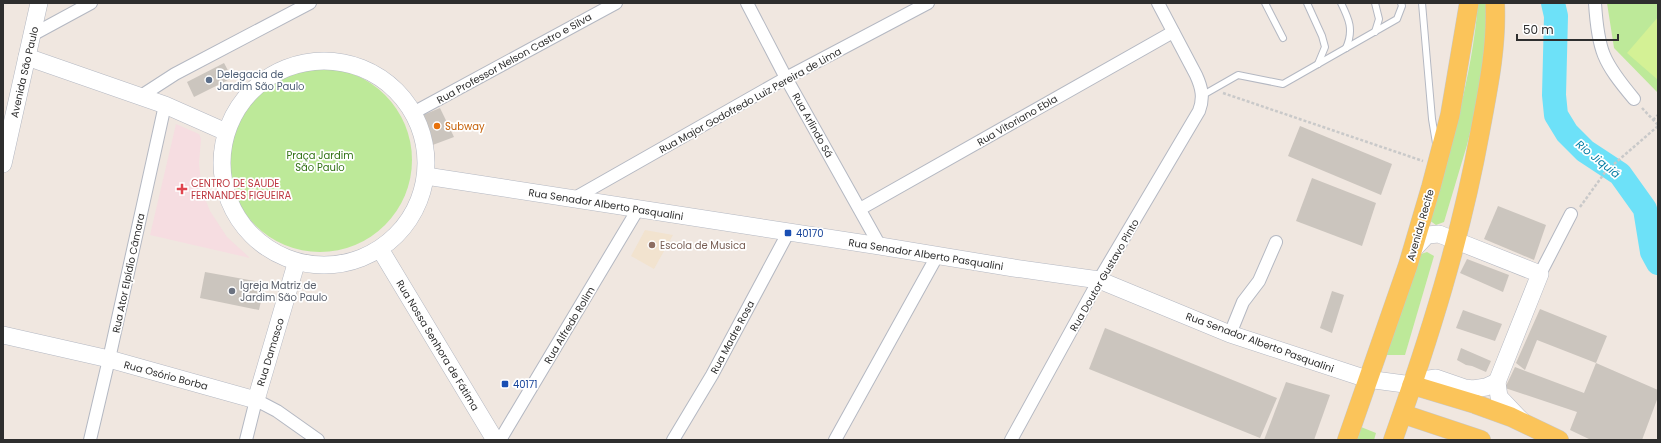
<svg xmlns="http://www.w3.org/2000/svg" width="1661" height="443" viewBox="0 0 1661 443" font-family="Poppins,sans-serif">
<rect width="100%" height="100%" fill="#f0e7e0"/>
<path fill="#f2e3cf" d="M645 230 673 235 654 269 631 256Z"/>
<path fill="#f6dde1" d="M176 124 199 134 201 139 199 163 200 173 203 193 210 211 227 237 250 258 150 235Z"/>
<g fill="#bde999">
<path d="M1478 3H1490L1487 64 1467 145 1444 222 1436 225 1429 220C1450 149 1472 78 1478 3Z"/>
<path d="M1607 3H1658V93L1614 48Z"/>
<circle cx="320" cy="160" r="92"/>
<path d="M1427 252 1434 256 1405 355H1384L1421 254Z"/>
<path d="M1361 427 1376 433 1374 440H1357Z"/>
</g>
<path fill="#d4f195" d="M1658 17V80L1627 53Z"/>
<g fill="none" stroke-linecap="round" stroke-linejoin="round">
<path stroke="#6de1f8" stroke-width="24" d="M1553 3 1556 16 1554 95 1556 115 1567 133 1585 151 1620 174 1645 209 1652 252 1658 263"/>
</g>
<g fill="#cbc5be">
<path d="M224 63 232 78 194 97 187 82Z"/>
<path d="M440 108 454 137 430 146 423 115Z"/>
<path d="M1300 126 1392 164 1381 195 1288 156Z"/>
<path d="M1312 178 1376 203 1362 246 1296 221Z"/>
<path d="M1498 206 1546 225 1534 260 1484 239Z"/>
<path d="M1467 259 1509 275 1503 292 1460 273Z"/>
<path d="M205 272 265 283 259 310 200 298Z"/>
<path d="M1332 291 1344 295 1332 333 1320 328Z"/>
<path d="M1540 309 1607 336 1596 363 1537 340 1525 370 1516 363Z"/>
<path d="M1463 310 1502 324 1495 341 1456 328Z"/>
<path d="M1105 328 1277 398 1260 438 1089 369Z"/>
<path d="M1461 348 1491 361 1486 372 1472 366 1466 365 1457 360Z"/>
<path d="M1596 363 1658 390V397L1642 440H1591L1570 430 1577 412 1505 388 1515 367 1584 393Z"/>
<path d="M1286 382 1330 395 1314 440H1264Z"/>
</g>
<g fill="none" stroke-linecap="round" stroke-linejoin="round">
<defs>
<g id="lane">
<path d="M1265 3 1283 38"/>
<path d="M1307 3 1322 36 1325 47 1318 64"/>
<path d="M1341 3C1349 19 1354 30 1346 48"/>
<path d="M1422 3 1432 119 1436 143"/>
<path d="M1375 32 1379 19 1375 3"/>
<path d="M1203 95 1238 75 1283 84 1397 19 1402 6 1401 3"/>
</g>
<g id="street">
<path d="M747 3 786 78 880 246"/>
<path d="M1595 3C1598 51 1603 62 1634 99"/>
<path d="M32 35 91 3"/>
<path d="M141 96 175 74 310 3"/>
<path d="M413 113 616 3"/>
<path d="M573 199 786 78 928 3"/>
<path d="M860 209 1173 32"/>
<path d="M1540 274 1571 214"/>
<path d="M1230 334 1243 302 1259 281 1276 242"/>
<path d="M90 440 109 359 165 105"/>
<path d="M246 440 256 400 277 411 318 440"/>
<path d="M500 440 638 209"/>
<path d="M673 440 712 375 788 233"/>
<path d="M835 440 937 256"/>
<path d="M1011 440 1099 280 1199 111C1204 98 1202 88 1196 75L1158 3"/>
</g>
<g id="secondary">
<path d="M27 57 165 105 226 132"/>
<circle cx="324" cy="163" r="102"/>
<path d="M3 164 39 3"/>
<path d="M426 176 880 246 1014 268 1099 280 1230 334 1367 379 1412 385 1422 380 1436 378 1465 388 1473 389 1486 387 1497 382"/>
<path d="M380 249 495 440"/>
<path d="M1412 251 1427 235 1439 234 1540 274 1497 382 1499 397 1522 421"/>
<path d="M3 335 109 359 256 400 296 264"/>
</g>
<g id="primary">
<path d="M1412 385 1475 404 1511 417 1559 440"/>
<path d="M1403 414 1481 440"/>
<path d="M1347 440 1408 265 1431 187 1450 115 1469 3"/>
<path d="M1393 440C1429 339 1461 237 1480 132 1488 89 1497 47 1495 3"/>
</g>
</defs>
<use href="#lane" stroke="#b4b8c2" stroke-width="8"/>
<use href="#street" stroke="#b4b8c2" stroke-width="14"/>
<use href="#secondary" stroke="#b4b8c2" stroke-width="18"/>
<use href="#primary" stroke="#c9c9c9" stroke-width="20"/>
<g stroke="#c9c9c9" stroke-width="2.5" stroke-dasharray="3 2" stroke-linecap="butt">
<path d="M1223 93 1423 161"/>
<path d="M1642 108 1658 125"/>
<path d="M1653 120 1658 115"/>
<path d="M1580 207 1606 171 1658 126"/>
</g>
<use href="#lane" stroke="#fff" stroke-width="6"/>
<use href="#street" stroke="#fff" stroke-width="12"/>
<use href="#secondary" stroke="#fff" stroke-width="17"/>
<use href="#primary" stroke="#fbc45a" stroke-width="19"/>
</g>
<circle fill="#5c6f8a" stroke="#fff" stroke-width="1.5" cx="209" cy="80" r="4"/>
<circle fill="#e8710a" stroke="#fff" stroke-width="1.5" cx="437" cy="126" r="4"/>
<path fill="#e0444e" stroke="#fff" stroke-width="1.5" d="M180 183h4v4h4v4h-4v4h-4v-4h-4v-4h4z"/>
<g fill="#1a4fb4" stroke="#fff" stroke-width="1.5">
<rect x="784" y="229" width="8" height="8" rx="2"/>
<rect x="501" y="380" width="8" height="8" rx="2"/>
</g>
<circle fill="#8d6e63" stroke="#fff" stroke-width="1.5" cx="652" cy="245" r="4"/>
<circle fill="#6b7280" stroke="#fff" stroke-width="1.5" cx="232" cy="291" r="4"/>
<g text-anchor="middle" stroke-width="3.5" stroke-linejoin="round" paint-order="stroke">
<g font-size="10" fill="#2e2e2e" stroke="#fff">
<text transform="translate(514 58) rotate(-29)" y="4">Rua Professor Nelson Castro e Silva</text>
<text transform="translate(24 72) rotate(-77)" y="4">Avenida São Paulo</text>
<text transform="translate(750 100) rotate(-29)" y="4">Rua Major Godofredo Luiz Pereira de Lima</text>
<text transform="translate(1017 120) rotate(-30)" y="4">Rua Vitoriano Ebla</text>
<text transform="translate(813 125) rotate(61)" y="4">Rua Arlindo Sá</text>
<text transform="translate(606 204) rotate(9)" y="4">Rua Senador Alberto Pasqualini</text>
<text transform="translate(1420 225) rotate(-74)" y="4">Avenida Recife</text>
<text transform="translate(926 254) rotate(9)" y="4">Rua Senador Alberto Pasqualini</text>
<text transform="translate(128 273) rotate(-78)" y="4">Rua Ator Elpídio Câmara</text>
<text transform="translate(1104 275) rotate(-60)" y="4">Rua Doutor Gustavo Pinto</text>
<text transform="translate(569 325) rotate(-59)" y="4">Rua Alfredo Rolim</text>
<text transform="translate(732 337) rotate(-62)" y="4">Rua Madre Rosa</text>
<text transform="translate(1260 342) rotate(20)" y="4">Rua Senador Alberto Pasqualini</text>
<text transform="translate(438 345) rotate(59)" y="4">Rua Nossa Senhora de Fátima</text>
<text transform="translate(270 352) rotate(-73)" y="4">Rua Damasco</text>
<text transform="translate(166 375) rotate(15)" y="4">Rua Osório Borba</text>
</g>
<g font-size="10" fill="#4e5e75" stroke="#fff" text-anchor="start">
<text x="217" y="78">Delegacia de<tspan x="217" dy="12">Jardim São Paulo</tspan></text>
</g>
<g font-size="10" fill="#c56008" stroke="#fff" text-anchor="start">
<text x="445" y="130">Subway</text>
</g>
<g font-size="10" fill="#337316" stroke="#fff">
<text x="320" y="159">Praça Jardim<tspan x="320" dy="12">São Paulo</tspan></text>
</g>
<g font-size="10" fill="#be3a42" stroke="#fff" text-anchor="start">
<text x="191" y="187">CENTRO DE SAUDE<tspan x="191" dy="12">FERNANDES FIGUEIRA</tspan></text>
</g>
<g font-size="10" fill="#164399" stroke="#fff" text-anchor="start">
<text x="796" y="237">40170</text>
<text x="513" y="388">40171</text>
</g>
<g font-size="10" fill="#785e54" stroke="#fff" text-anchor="start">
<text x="660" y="249">Escola de Musica</text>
</g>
<g font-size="10" fill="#5b616d" stroke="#fff" text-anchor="start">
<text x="240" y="289">Igreja Matriz de<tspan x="240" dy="12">Jardim São Paulo</tspan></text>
</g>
<g font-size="11" font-style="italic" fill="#057ea4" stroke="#fff">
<text transform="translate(1598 159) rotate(39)" y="4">Rio Jiquiá</text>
</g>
</g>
<rect width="1661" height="443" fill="none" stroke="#2e2e2e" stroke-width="8"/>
<path d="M1517 34v6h101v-6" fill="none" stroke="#2e2e2e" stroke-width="2"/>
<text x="1523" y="34" font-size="12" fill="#2e2e2e" stroke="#ffffff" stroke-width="3" paint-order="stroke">50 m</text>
</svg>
